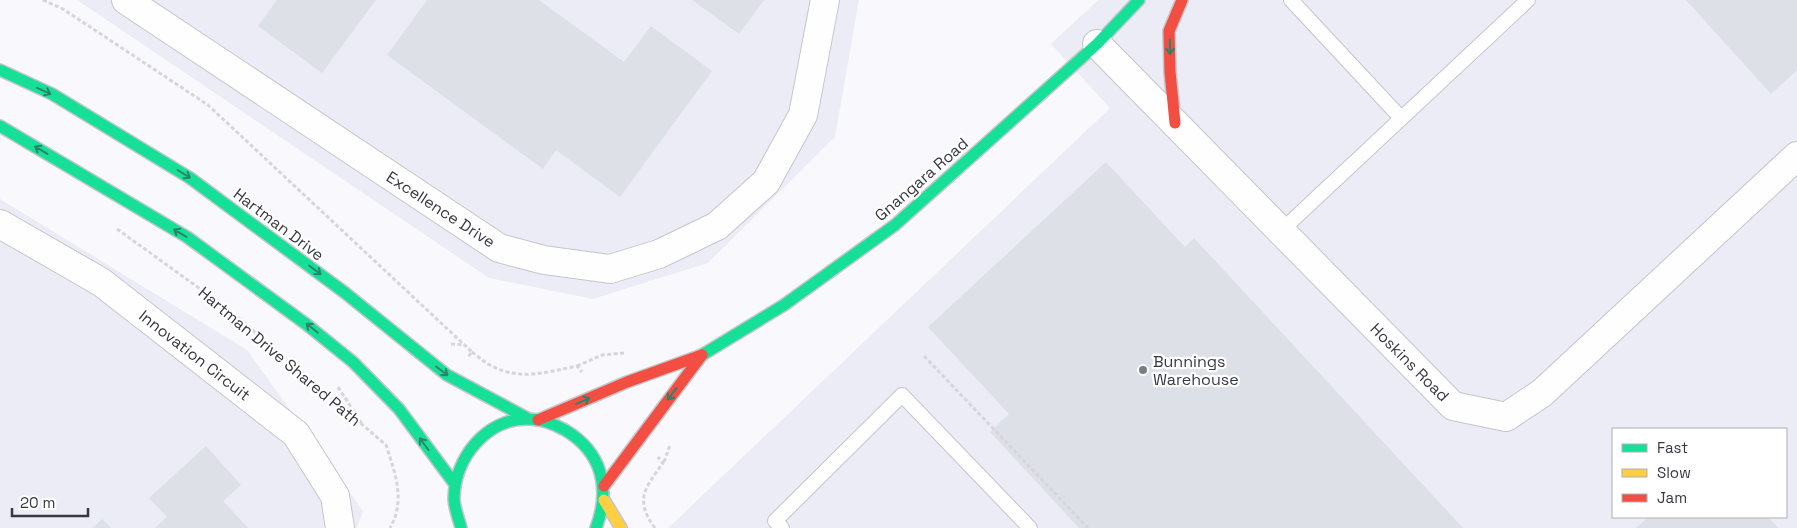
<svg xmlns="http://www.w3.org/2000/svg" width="1797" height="528" viewBox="0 0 1797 528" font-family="'Space Grotesk',sans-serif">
<rect width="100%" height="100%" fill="#f9f9fd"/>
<g fill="#ececf7" fill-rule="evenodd">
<path d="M77 0H859L835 137 708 263 593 299 489 278Z"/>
<path d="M1098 0H1797V528H668L1110 108 1051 44ZM1613 429H1786V517H1613Z"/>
<path d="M0 199 247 350 363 511 357 528H0Z"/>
</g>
<g fill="#dde0e6">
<path d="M277 0H376L322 73 258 26Z"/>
<path d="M427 0H539L624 62 651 26 712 71 620 197 556 150 543 169 387 55Z"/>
<path d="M692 0H764L739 34Z"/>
<path d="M1686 0H1797V70L1771 94Z"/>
<path d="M1106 162 1185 247 1194 238 1463 528H1079L990 432 1009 414 928 327Z"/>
<path d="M206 446 241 485 223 501 248 528H155L167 517 149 498Z"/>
<path d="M1648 517H1768L1778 528H1636Z"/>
<path d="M102 519 111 528H92Z"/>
</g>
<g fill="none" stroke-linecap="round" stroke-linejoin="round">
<defs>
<g id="lane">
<path d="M1291 0 1401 118"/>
<path d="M1281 231 1528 0"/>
<path d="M782 528 775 521 902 395 1030 528"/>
</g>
<g id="street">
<path d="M126 0 499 248 544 260 610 269 659 254 717 226 766 182 803 115 825 0"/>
<path d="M1097 44 1453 406 1506 417 1542 393 1797 156"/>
<path d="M0 224 101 282 296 434 335 496 340 528"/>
</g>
<g id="fast">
<path d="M0 70 52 94 190 178 344 292 447 375 529 419"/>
<path d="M0 126 187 237 306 324 353 362 399 409 454 483"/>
<path d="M702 355 784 305 895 225 1097 44 1139 0"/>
<path d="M461 528C459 519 454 508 454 498 455 458 486 418 529 419 542 419 554 424 565 430 602 452 611 488 596 528"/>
</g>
<path id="slow" d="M604 500 621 528"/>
<g id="jam">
<path d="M1175 123 1170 72 1169 31 1182 0"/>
<path d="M538 420 627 382 702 355"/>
<path d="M604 486 702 355"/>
</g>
</defs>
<use href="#lane" stroke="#c5c5cc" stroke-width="16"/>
<use href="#street" stroke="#c5c5cc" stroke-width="30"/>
<use href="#fast" stroke="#c5c5cc" stroke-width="14"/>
<use href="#slow" stroke="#c5c5cc" stroke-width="14"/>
<use href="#jam" stroke="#c5c5cc" stroke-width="14"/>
<g stroke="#d6d6d9" stroke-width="3" stroke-dasharray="4 2.5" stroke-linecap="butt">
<path d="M43 0 63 9 208 105 472 352 468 357"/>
<path d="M117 229 228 309 386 445C395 473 406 500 390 528"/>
<path d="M451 344 465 345"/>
<path d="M472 352C479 357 485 363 492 366 520 381 548 372 577 366L582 372"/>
<path d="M924 356 1088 528"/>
<path d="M577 366 602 355 624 353"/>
<path d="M338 387 362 424"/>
<path d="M664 462 670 445"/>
<path d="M655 528C634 500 645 488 663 463L658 457"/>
</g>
<use href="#lane" stroke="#fefeff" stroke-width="14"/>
<use href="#street" stroke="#fefeff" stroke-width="28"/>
<use href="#fast" stroke="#16e098" stroke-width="11"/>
<use href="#slow" stroke="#ffcf43" stroke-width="11"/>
<use href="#jam" stroke="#f24e42" stroke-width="11"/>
</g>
<defs><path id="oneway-shaft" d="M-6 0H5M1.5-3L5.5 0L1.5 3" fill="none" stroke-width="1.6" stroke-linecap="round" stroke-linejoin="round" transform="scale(1.25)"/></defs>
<g stroke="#298469">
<use href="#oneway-shaft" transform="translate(1170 47) rotate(89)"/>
<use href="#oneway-shaft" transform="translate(44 91) rotate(25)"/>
<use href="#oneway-shaft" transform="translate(41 150) rotate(-149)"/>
<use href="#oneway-shaft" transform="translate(184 174) rotate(32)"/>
<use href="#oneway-shaft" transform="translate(180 233) rotate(-149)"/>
<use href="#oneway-shaft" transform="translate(315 270) rotate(37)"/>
<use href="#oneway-shaft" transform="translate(312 328) rotate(-141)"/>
<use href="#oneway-shaft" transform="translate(442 371) rotate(37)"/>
<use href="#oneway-shaft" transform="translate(672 394) rotate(127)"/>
<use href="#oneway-shaft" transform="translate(583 401) rotate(-23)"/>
<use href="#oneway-shaft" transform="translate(424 444) rotate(-127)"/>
</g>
<circle fill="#7c7c84" stroke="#fff" stroke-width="2" cx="1143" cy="370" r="5"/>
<g text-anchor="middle" stroke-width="4.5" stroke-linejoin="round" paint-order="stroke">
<g font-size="16" fill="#383843" stroke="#fff">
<text transform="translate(921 179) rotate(-41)" y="6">Gnangara Road</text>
<text transform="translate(441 209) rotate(33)" y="6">Excellence Drive</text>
<text transform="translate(279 224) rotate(37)" y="6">Hartman Drive</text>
<text transform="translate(195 355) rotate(38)" y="6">Innovation Circuit</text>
<text transform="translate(280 356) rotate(40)" y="6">Hartman Drive Shared Path</text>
<text transform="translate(1410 362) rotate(45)" y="6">Hoskins Road</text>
</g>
<g font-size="16" fill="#383843" stroke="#fff" text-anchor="start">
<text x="1153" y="367">Bunnings<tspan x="1153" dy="18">Warehouse</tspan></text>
</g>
</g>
<rect x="1612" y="428" width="175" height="90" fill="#ffffff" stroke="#afafb4"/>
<rect x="1622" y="444" width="25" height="8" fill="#16e098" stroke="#afafb4"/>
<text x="1657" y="453" font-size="15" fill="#383843">Fast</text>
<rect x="1622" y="469" width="25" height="8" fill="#ffcf43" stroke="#afafb4"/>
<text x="1657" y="478" font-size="15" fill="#383843">Slow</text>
<rect x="1622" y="494" width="25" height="8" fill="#f24e42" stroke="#afafb4"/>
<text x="1657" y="503" font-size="15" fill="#383843">Jam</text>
<path d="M12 508v8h76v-8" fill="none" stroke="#383843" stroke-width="2.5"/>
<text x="20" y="508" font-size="15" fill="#383843" stroke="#ffffff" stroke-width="4" paint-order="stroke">20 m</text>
</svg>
